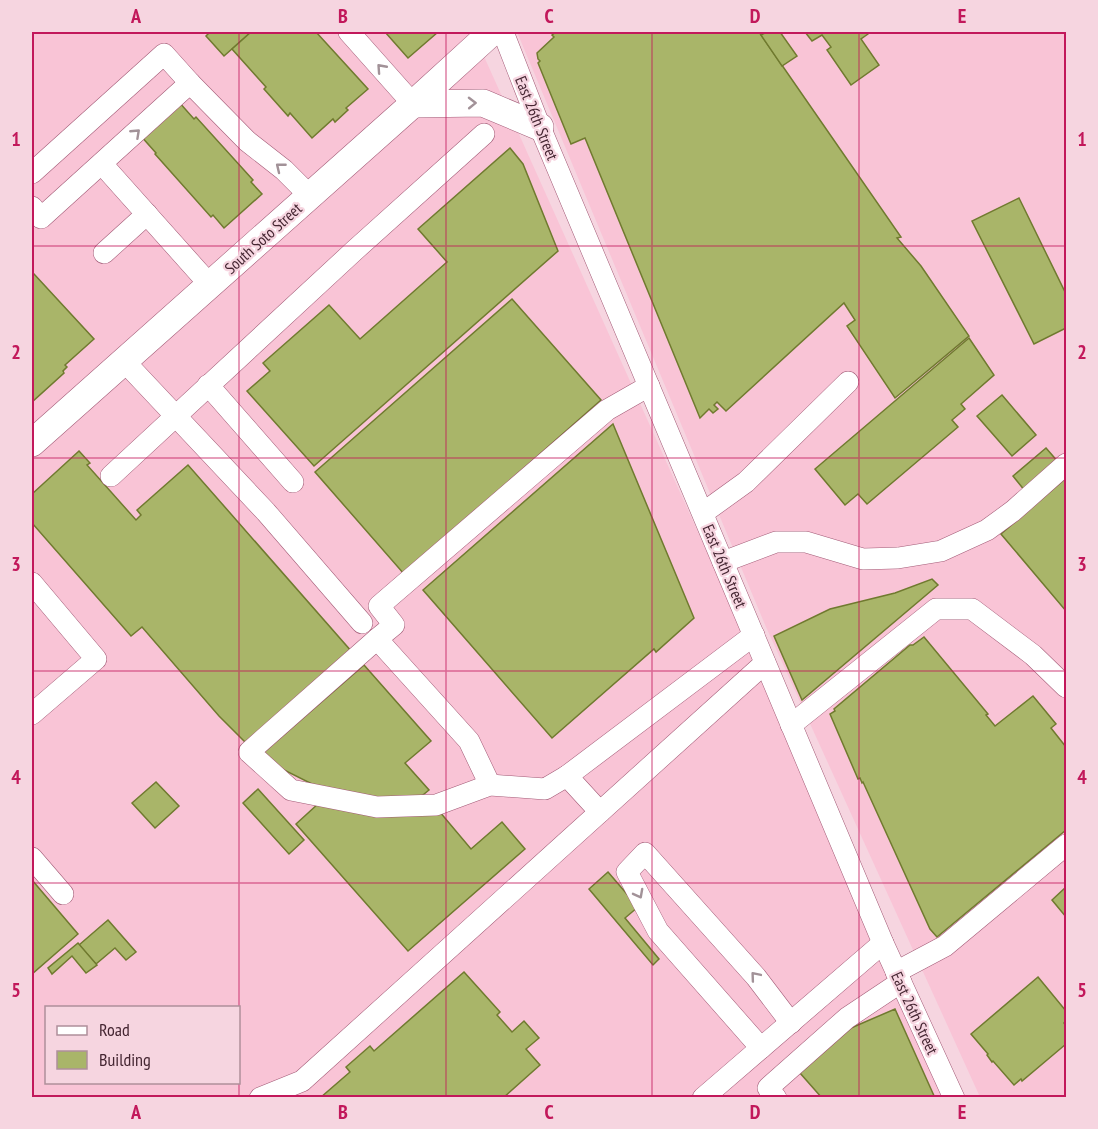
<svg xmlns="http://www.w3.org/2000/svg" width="1098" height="1129" viewBox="0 0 1098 1129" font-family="'PT Sans Narrow',sans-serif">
<rect width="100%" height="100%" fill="#f6d5e0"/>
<g fill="#f9c4d6" fill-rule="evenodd">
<path d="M32 32H473L952 1097H32ZM46 1008H238V1082H46Z"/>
<path d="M517 32H1066V1097H980L766 627Z"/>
</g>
<g fill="#a9b569" stroke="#707a2f" stroke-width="1.5">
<path d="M210 32H251L224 56 206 36Z"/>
<path d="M251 32H316L368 89 346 108 348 110 335 122 333 119 312 138 290 113 288 116 264 89 266 87 232 49Z"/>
<path d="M385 32H438L408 58Z"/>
<path d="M556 32H759L901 237 897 238 921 266 969 336 895 398 847 326 855 320 844 303 726 411 717 402 714 405 718 409 713 413 709 409 700 418 585 138 571 144 538 63 540 61 538 59 537 53 554 37 552 35Z"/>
<path d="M767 32H780L797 56 782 66 761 35Z"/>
<path d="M805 32H866L868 34 861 39 879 65 851 85 827 50 831 47 822 35 812 41Z"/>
<path d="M178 101 194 119 196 117 253 180 251 182 262 194 224 228 213 215 211 217 155 154 156 153 140 135Z"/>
<path d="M510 148 523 164 558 251 314 466 247 391 270 371 263 363 329 305 360 339 447 262 418 229Z"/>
<path d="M1019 198 1066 294V328L1034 344 972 221Z"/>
<path d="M34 274 94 339 65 365 67 367 63 371 64 373 32 402V276Z"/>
<path d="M512 299 601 400 404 574 315 472Z"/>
<path d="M969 338 994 375 961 404 965 409 952 420 958 427 867 504 858 494 845 505 815 469Z"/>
<path d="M1002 395 1036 435 1012 456 977 416Z"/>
<path d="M613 424 694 618 656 652 654 649 552 738 423 590Z"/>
<path d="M1046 448 1059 463 1025 491 1013 476Z"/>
<path d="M79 451 90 463 87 465 136 520 141 515 137 510 188 465 352 652 247 744 219 716 142 627 131 636 32 523V494Z"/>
<path d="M1066 478V611L1001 534Z"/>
<path d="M932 579 938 585 802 700 774 636 830 609 895 593Z"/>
<path d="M924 637 988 714 986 715 995 726 1033 696 1056 724 1051 728 1066 747V830L937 937 930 929 863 782 862 783 860 778 858 779 830 714 835 711 834 709 910 645H913Z"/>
<path d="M364 665 431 741 405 763 429 790 418 799 357 796 318 787 276 766 264 752Z"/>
<path d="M156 782 179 806 155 828 132 803Z"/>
<path d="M258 789 304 840 289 854 243 803Z"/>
<path d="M319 803 439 811 471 849 502 822 525 849 408 951 296 824Z"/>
<path d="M608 872 638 907 625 918 659 959 653 965 589 889Z"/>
<path d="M32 880 78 934 32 974Z"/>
<path d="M1066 887V917L1052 900Z"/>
<path d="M108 920 136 952 126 960 115 948 96 964 79 945Z"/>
<path d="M78 943 97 965 86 973 72 956 52 974 48 968Z"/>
<path d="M464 972 500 1012 497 1015 512 1032 524 1021 539 1038 526 1049 540 1065 503 1098H320L350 1072 346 1067 370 1046 374 1051Z"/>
<path d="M1038 977 1066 1011V1020L1064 1023 1066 1026V1044L1022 1081 1021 1079 1014 1085 993 1061 992 1062 987 1055 988 1054 971 1034Z"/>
<path d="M895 1009 935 1098H822L800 1073 851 1028Z"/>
</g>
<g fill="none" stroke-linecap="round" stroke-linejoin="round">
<defs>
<g id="minor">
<path d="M349 32 413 104"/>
<path d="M503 32 540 127 883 943 954 1098"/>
<path d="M102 164 210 285"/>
<path d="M32 173 164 54 190 83 247 141 284 170 310 196"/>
<path d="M32 207 41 218 190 83"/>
<path d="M104 253 147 214"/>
<path d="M124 361 266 512 362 623"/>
<path d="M208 385 293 482"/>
<path d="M111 476 355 250 484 134"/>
<path d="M703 513 746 482 848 382"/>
<path d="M723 562 776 542H806L863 559 898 558 941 551 987 530 1013 511 1066 464"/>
<path d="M32 583 96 659 32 714"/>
<path d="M377 639 394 625 379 606 607 410 649 386"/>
<path d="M791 725 936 609H972L1033 655 1066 687"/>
<path d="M567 776 754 635"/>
<path d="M490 785 469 741 377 639 249 752 291 790 377 807 436 805 490 785 545 789 567 776 600 812"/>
<path d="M32 858 63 894"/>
<path d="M896 972 945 946 1066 845"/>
<path d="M761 1048 658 931 627 872 645 853 756 977 791 1023"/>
<path d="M260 1098 302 1081 765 663"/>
<path d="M703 1098 883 943"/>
<path d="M776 1098 768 1088 847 1018 901 982"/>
</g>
<g id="major">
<path d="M413 104 483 103 540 127"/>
<path d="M32 443 413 104 492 32"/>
</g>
</defs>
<use href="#minor" stroke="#a35b77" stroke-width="22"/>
<use href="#major" stroke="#a35b77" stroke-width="28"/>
<use href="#minor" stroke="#fff" stroke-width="21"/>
<use href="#major" stroke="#fff" stroke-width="27"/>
</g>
<defs><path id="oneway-chevron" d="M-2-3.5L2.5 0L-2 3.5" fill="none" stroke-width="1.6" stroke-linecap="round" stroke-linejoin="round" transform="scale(1.5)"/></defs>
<g stroke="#a29298">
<use href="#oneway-chevron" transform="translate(381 68) rotate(-132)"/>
<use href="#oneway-chevron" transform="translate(472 103) rotate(-1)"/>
<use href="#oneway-chevron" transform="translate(136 133) rotate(-43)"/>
<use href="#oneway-chevron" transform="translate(280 167) rotate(-141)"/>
<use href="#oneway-chevron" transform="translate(639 894) rotate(62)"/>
<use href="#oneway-chevron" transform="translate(755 976) rotate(-130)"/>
</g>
<path fill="none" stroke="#c2185b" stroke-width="1.5" stroke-opacity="0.55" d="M239 32V1098M446 32V1098M652 32V1098M859 32V1098M32 246H1066M32 458H1066M32 671H1066M32 883H1066"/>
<g text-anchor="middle" stroke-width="4.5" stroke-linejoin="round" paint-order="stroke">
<g font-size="16" fill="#452632" stroke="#f6d5e0">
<text transform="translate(537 118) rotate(68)" y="6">East 26th Street</text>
<text transform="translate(263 238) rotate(-42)" y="6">South Soto Street</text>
<text transform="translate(725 566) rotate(67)" y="6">East 26th Street</text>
<text transform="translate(915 1013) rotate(65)" y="6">East 26th Street</text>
</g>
</g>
<rect width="1098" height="1129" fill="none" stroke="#f6d5e0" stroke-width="66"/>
<rect x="45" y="1006" width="195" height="78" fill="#f6d5e0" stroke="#af8f9a" stroke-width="1.5"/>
<rect x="57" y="1026" width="30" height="9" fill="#ffffff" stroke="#af8f9a" stroke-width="1.5"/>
<text x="99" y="1036" font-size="18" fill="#452632">Road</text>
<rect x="57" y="1051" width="30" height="18" fill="#a9b569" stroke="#af8f9a" stroke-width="1.5"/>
<text x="99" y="1066" font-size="18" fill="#452632">Building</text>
<rect x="33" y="33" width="1032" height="1063" fill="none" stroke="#c2185b" stroke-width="2"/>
<g font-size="20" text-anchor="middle" font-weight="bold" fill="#c2185b">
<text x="136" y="23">A</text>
<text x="343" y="23">B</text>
<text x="549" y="23">C</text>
<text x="755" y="23">D</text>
<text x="962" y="23">E</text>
<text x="16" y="146">1</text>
<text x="1082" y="146">1</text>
<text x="16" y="359">2</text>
<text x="1082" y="359">2</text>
<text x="16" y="571">3</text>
<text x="1082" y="571">3</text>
<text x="16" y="784">4</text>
<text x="1082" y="784">4</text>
<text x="16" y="997">5</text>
<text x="1082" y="997">5</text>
<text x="136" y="1119">A</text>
<text x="343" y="1119">B</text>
<text x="549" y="1119">C</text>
<text x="755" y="1119">D</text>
<text x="962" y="1119">E</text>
</g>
</svg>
